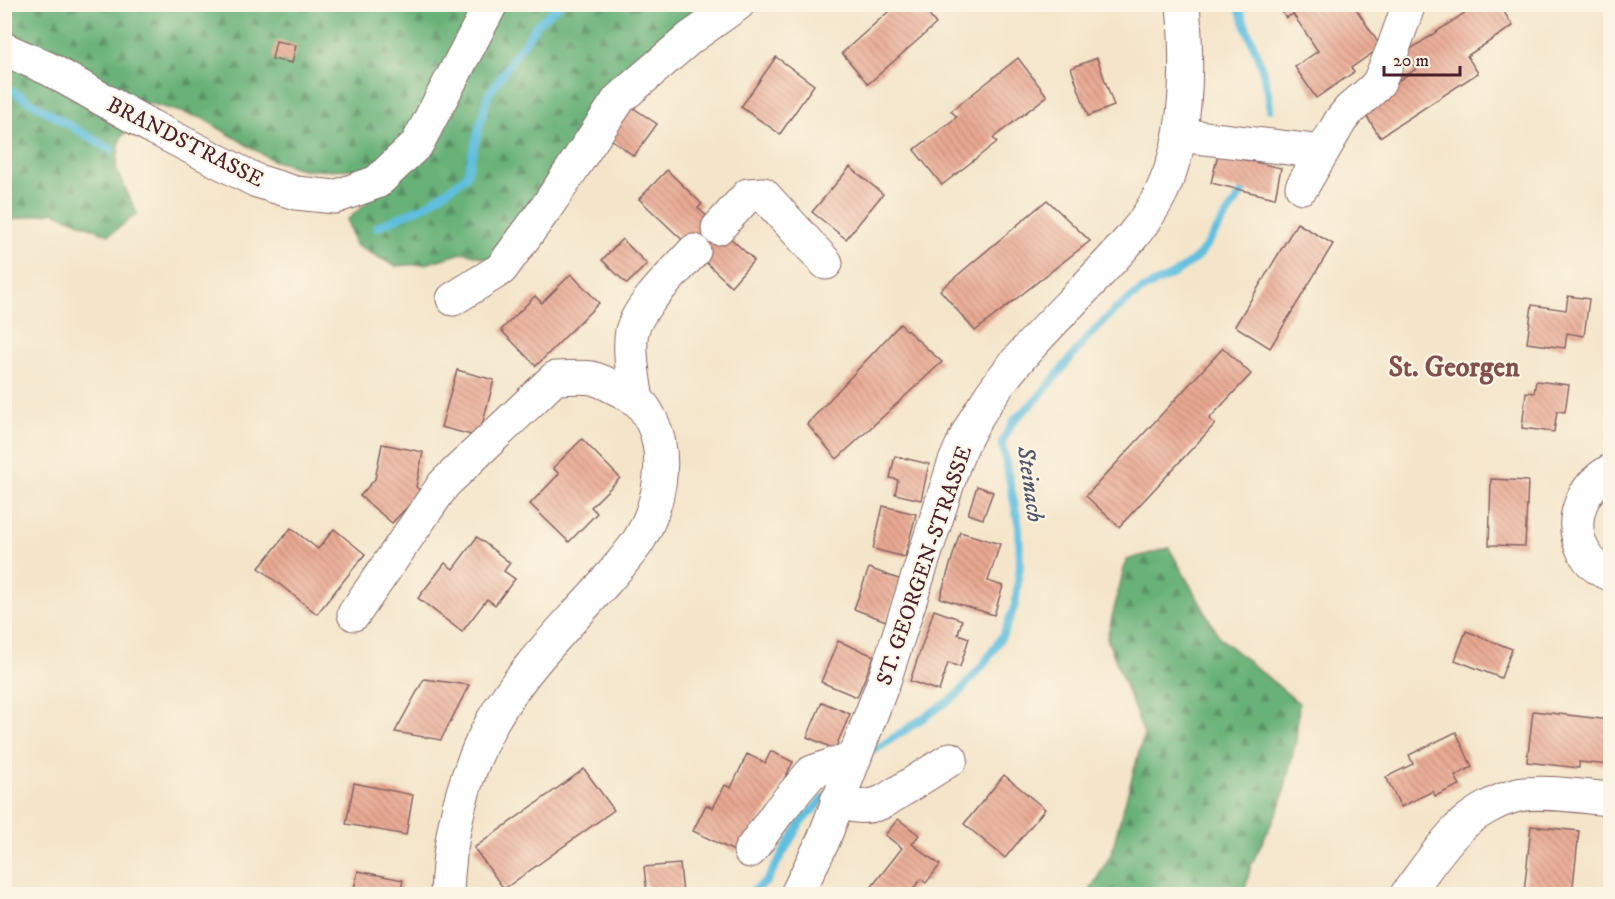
<svg xmlns="http://www.w3.org/2000/svg" width="1615" height="899" viewBox="0 0 1615 899" font-family="'IM FELL DW Pica',serif">
<defs>
<pattern id="forest-firs" width="22" height="20" patternUnits="userSpaceOnUse" patternTransform="scale(1.5)"><rect width="22" height="20" fill="#68b178"/><path d="M5 1l3.5 6h-7zM16 11l3.5 6h-7z" fill="#588f63"/></pattern>
<pattern id="building-back-hatch" width="6" height="6" patternUnits="userSpaceOnUse" patternTransform="scale(1.5)"><rect width="6" height="6" fill="#e9a993"/><path d="M-1 5l2 2M0 0l6 6M5-1l2 2" fill="none" stroke="#bf8978"/></pattern>
</defs>
<rect width="100%" height="100%" fill="#fcf5e5"/>
<filter id="ink" filterUnits="userSpaceOnUse"><feTurbulence type="fractalNoise" baseFrequency=".0167" numOctaves="2"/><feDisplacementMap in="SourceGraphic" scale="12" xChannelSelector="R" yChannelSelector="G"/><feConvolveMatrix kernelMatrix="1 2 1 2 8 2 1 2 1" color-interpolation-filters="sRGB"/></filter>
<filter id="wash" filterUnits="userSpaceOnUse"><feTurbulence type="fractalNoise" baseFrequency=".008" numOctaves="4" result="noise"/><feDisplacementMap in="SourceGraphic" scale="24" xChannelSelector="R" yChannelSelector="G"/><feGaussianBlur stdDeviation="1.35" result="paint"/><feColorMatrix in="noise" values="0 0 0 0 0 0 0 0 0 0 0 0 0 0 0 0 0 1.4 0 .05"/><feComposite in="paint" operator="in"/></filter>
<g filter="url(#wash)">
<rect width="100%" height="100%" fill="#f4e5ca"/>
<g fill="url(#forest-firs)" stroke="#596852" stroke-width="1.5">
<path d="M5 5H721L500 263 465 252 425 264 395 266 355 245 347 220 368 202 364 169 305 170 272 160 202 118 149 103 120 139 116 169 137 214 109 235 54 212 5 221Z"/>
<path d="M1169 548 1220 638 1299 703 1296 740 1281 804 1251 865 1244 894H1088L1111 854 1144 734 1107 638 1126 560Z"/>
</g>
<g fill="none" stroke-linecap="round" stroke-linejoin="round">
<g stroke="#61bfdf" stroke-width="8">
<path d="M1238 4C1249 40 1268 71 1270 109"/>
<path d="M4 86 111 150"/>
<path d="M377 227 425 206 466 177 488 95 538 23 561 4"/>
<path d="M875 750 956 696 984 664 1004 633 1015 605 1020 566 1019 527 1002 443 1013 421 1038 398 1087 338 1114 311 1143 289 1176 273 1199 256 1243 191"/>
<path d="M748 894 766 882 801 822 826 796"/>
</g>
</g>
<g id="blocks">
<g fill="url(#building-back-hatch)">
<path d="M897 4H920L936 24 868 84 842 53Z"/>
<path d="M1277 4H1353L1381 47 1351 68 1354 72 1316 98 1295 67 1318 51 1293 14 1286 18Z"/>
<path d="M1478 4H1499L1513 26 1467 56 1478 73 1380 137 1360 106 1416 69 1405 53Z"/>
<path d="M276 41 296 45 292 63 272 59Z"/>
<path d="M776 57 814 85 780 134 741 107Z"/>
<path d="M1018 58 1047 96 993 138 997 142 942 185 914 150 957 117 951 111Z"/>
<path d="M1097 58 1114 106 1088 116 1071 68Z"/>
<path d="M626 103 657 124 634 156 604 134Z"/>
<path d="M1218 154 1281 168 1275 198 1211 183Z"/>
<path d="M850 167 883 194 846 239 812 212Z"/>
<path d="M667 170 702 204 698 208 754 260 731 286 639 199Z"/>
<path d="M1047 200 1090 241 975 331 940 290Z"/>
<path d="M1297 223 1333 244 1270 348 1235 326Z"/>
<path d="M622 239 647 264 627 284 602 260Z"/>
<path d="M571 274 599 303 536 366 501 330 535 296 542 303Z"/>
<path d="M1568 296 1589 299 1584 336 1567 333 1565 348 1527 343 1532 305 1566 310Z"/>
<path d="M900 324 942 362 837 459 807 424Z"/>
<path d="M1223 348 1251 374 1209 419 1215 424 1119 527 1086 496Z"/>
<path d="M457 370 494 380 479 437 441 427Z"/>
<path d="M1536 381 1569 385 1565 412 1557 411 1554 432 1522 428 1526 392 1534 393Z"/>
<path d="M582 439 620 478 591 507 597 513 569 542 530 504 559 474 553 468Z"/>
<path d="M382 444 423 452 416 487 422 492 392 523 360 496 375 479Z"/>
<path d="M895 456 929 464 921 500 895 494 898 480 890 478Z"/>
<path d="M1491 479 1528 481 1525 546 1489 545Z"/>
<path d="M977 486 993 492 983 519 968 514Z"/>
<path d="M883 506 916 514 905 557 873 549Z"/>
<path d="M291 528 318 549 334 529 365 554 317 614 259 568Z"/>
<path d="M960 532 1000 544 988 581 1003 586 994 615 940 598Z"/>
<path d="M477 537 510 563 504 571 515 579 495 605 487 599 462 632 418 598 445 563 453 569Z"/>
<path d="M869 568 901 580 886 621 854 609Z"/>
<path d="M934 610 962 620 958 634 969 638 960 667 948 663 939 691 910 681Z"/>
<path d="M1466 631 1512 649 1501 678 1455 660Z"/>
<path d="M838 641 874 656 857 697 821 682Z"/>
<path d="M424 679 469 685 441 740 395 732Z"/>
<path d="M822 702 850 714 835 749 807 737Z"/>
<path d="M1533 711 1610 720V765L1579 762V768L1527 762Z"/>
<path d="M1456 732 1472 767 1455 776 1460 785 1435 796 1433 791 1401 807 1386 777 1413 764 1409 755Z"/>
<path d="M771 751 793 762 771 804 736 852 693 831 706 805 713 808 725 785 731 788 747 754 765 763Z"/>
<path d="M584 769 614 810 504 889 474 848Z"/>
<path d="M1004 775 1045 809 1005 858 964 824Z"/>
<path d="M354 783 413 795 406 835 346 824Z"/>
<path d="M898 819 919 835 912 844 940 865 926 883 921 879 909 894H866L902 848 885 835Z"/>
<path d="M1531 826 1579 831 1572 894 1524 893Z"/>
<path d="M680 864 683 894H647L644 867Z"/>
<path d="M358 871 403 880 400 894H353Z"/>
</g>
</g>
</g>
<g filter="url(#ink)">
<use href="#blocks" fill-opacity="0" stroke="#866463" stroke-width="1.5"/>
<g fill="none" stroke-linecap="round" stroke-linejoin="round">
<defs>
<g id="minor">
<path d="M4 49 49 69 150 126 257 181 296 193 335 197 377 182 417 144 491 4"/>
<path d="M1180 135 1322 152"/>
<path d="M1302 187 1341 120 1349 110 1372 90 1379 82 1393 49 1409 4"/>
<path d="M718 228 748 195 763 194 826 263"/>
<path d="M453 299 501 269 546 208 619 99 690 38 738 4"/>
<path d="M637 400C634 381 628 350 632 331 639 305 676 271 694 251"/>
<path d="M1610 471C1582 487 1568 520 1583 550 1589 562 1598 570 1610 574"/>
<path d="M354 614 444 484 555 378C567 378 580 376 592 378 601 380 629 394 636 400 644 405 648 414 652 422 669 457 659 507 639 540 627 558 613 573 599 589 562 631 521 671 493 720 464 773 449 834 447 894"/>
<path d="M837 801C854 807 866 809 883 802L951 759"/>
<path d="M750 851 778 812 812 772 853 758"/>
<path d="M797 894 823 841 885 678 954 464C962 444 971 425 983 407 1011 362 1051 324 1087 286 1114 257 1143 229 1161 193 1189 136 1188 66 1183 4"/>
<path d="M1407 894C1423 873 1439 848 1458 829 1472 814 1498 800 1518 795 1542 790 1585 797 1610 799"/>
</g>
</defs>
<use href="#minor" stroke="#866463" stroke-width="35"/>
<use href="#minor" stroke="#fff" stroke-width="33"/>
</g>
</g>
<g text-anchor="middle" stroke-width="4.5" stroke-linejoin="round" paint-order="stroke">
<g font-size="22" fill="#4a1f2b" stroke="#fcf5e5">
<text transform="translate(186 141) rotate(27)" y="8">BRANDSTRASSE</text>
<text transform="translate(923 565) rotate(-71)" y="8">ST. GEORGEN-STRASSE</text>
</g>
<g font-size="24" font-style="italic" fill="#52576a" stroke="#fcf5e5">
<text transform="translate(1031 484) rotate(82)" y="8">Steinach</text>
</g>
<g font-size="28" font-weight="bold" fill="#824f4f" stroke="#fcf5e5">
<text x="1454" y="376">St. Georgen</text>
</g>
</g>
<rect width="1615" height="899" fill="none" stroke="#fcf5e5" stroke-width="24"/>
<path d="M1384 66v9h76v-9" fill="none" stroke="#4a1f2b" stroke-width="3"/>
<text x="1393" y="66" font-size="18" fill="#4a1f2b" stroke="#fcf5e5" stroke-width="4.5" paint-order="stroke">20 m</text>
</svg>
